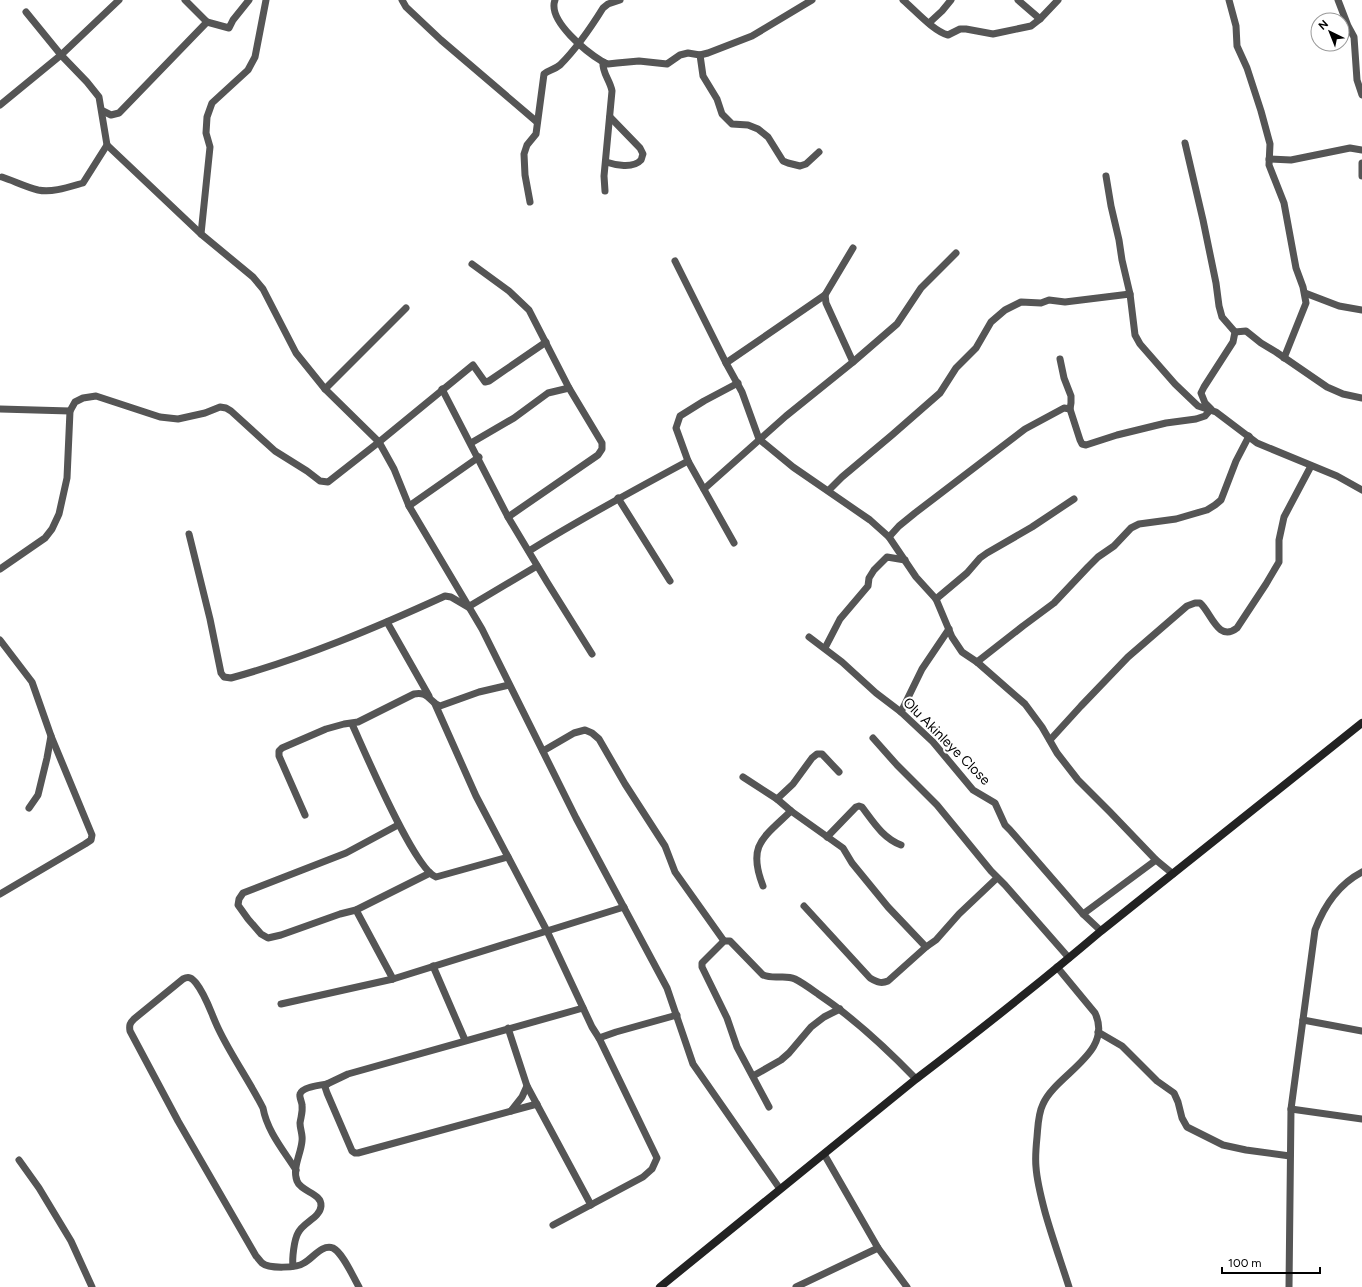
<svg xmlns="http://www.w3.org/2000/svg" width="1362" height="1287" viewBox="0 0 1362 1287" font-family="Figtree,sans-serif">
<rect width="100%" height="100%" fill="#fff"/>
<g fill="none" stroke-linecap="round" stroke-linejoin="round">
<g stroke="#555" stroke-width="7">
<path d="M185 0 207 22 229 28 233 20 249 0"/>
<path d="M266 0 255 57 248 70 212 103 207 117 206 133 210 147 201 234 253 277 263 289 296 353 325 389 379 442 394 469 409 506 482 629 576 818 667 988 693 1064 780 1189"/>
<path d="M402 0 406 7 441 40 537 122"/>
<path d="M555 0C547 21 588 53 603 62L608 64 617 63 639 61 667 64 680 55 688 53 700 55 708 53 752 36 812 0"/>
<path d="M903 0C915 10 933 31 948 35L960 29H966L993 34 1031 26 1040 19 1058 0"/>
<path d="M1018 0 1040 19"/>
<path d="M1229 0 1236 26 1237 46 1247 68 1261 111 1270 144 1269 165 1284 203 1296 268 1303 287 1306 303 1284 358"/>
<path d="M1338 0 1348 26 1354 37 1357 80 1362 95"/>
<path d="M26 12 61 55 87 82 99 97 107 145 201 234"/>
<path d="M929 23 942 11 951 0"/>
<path d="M700 55 703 76 717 99 722 114 732 124 748 125 758 129 768 137 783 161 788 163 800 166 806 164 819 152"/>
<path d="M603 62C602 73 610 80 612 91L604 176 605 191"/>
<path d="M0 105 61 55 119 0"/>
<path d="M103 111 111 115 119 113 207 22"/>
<path d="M1269 159 1291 160 1350 148 1362 150"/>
<path d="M606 162C615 165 633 169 641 160 642 158 642 156 643 154L640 148 610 117"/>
<path d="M1362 163V176"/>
<path d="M1106 176 1111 206 1119 240 1122 260 1130 294 1135 335 1140 344 1175 384 1198 406 1216 412 1257 443 1337 476 1362 490"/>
<path d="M2 177C14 181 26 187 38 190 52 193 69 187 83 183L107 145"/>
<path d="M530 202 525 175 524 154 527 145 536 134 544 74C548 70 554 70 560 65 577 48 590 29 603 8L608 4 620 0"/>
<path d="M675 261 726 363 742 392 759 439 793 467 870 520 889 537 916 577 936 599 952 637 962 652 977 662 1025 704 1042 727 1057 753 1078 780 1110 812 1156 860 1173 874"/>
<path d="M472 264 509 291 529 310 569 388 602 443V449L598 455 508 517"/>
<path d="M1305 293 1339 306 1362 310"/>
<path d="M1235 332 1246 331 1261 343 1276 352 1327 387 1343 394 1362 398"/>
<path d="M1060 359 1064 378 1071 396V403L1070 409 1080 440 1082 444 1086 445 1117 435 1166 423 1196 419 1205 416 1211 409 1205 403 1201 393 1204 387 1233 342 1235 332 1222 317 1219 306 1216 283 1203 220 1185 143"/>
<path d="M853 362 826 303 825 295 853 248"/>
<path d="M726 363 825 295"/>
<path d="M325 389 406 308"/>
<path d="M442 389 508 517 547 582 592 654"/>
<path d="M0 409 70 411"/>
<path d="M471 443 514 418 548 393 569 388"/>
<path d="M704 489 786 416 853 362 897 324 921 288 956 253"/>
<path d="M829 490 842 477 892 435 940 393 956 368 976 348 991 322 1005 310 1021 302 1041 303 1049 300 1065 302 1130 294"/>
<path d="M618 498 670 581"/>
<path d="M409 506 479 457"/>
<path d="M189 534 210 619 221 673 224 677 231 678C304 658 375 628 445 596L451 597 468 607 537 566"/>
<path d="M889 537 899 526 915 513 1025 429 1064 408 1070 409"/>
<path d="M734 543 688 461 676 428 680 416 704 401 738 383"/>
<path d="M529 551C580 519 634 490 688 461"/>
<path d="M0 569 45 538 52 529 59 514 67 478 70 411 75 402 83 398 96 396 160 417 178 419 205 413 220 407 226 408 231 411 275 451 307 471 320 481 328 482 379 442 473 365 485 382 489 381 546 342"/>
<path d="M936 599 967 573 980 558 987 553 1032 527 1074 499"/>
<path d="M387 622 429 696"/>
<path d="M809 637 842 662 876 693 901 712 933 742 973 790 995 803 1005 825 1010 830 1083 914 1101 931"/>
<path d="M0 640 32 682 51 736 47 758 38 795 29 808"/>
<path d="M825 648 840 619 868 586 869 578 874 570 887 557 905 560"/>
<path d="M977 662 1023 626 1054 603 1088 567 1098 557 1114 546 1131 528 1139 524 1176 519 1207 510 1215 505 1221 500 1236 461 1249 436"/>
<path d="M435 704 476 796 547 931 592 1027 599 1038 657 1158 652 1169 643 1177 553 1225"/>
<path d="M901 712 922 669 949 629"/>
<path d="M352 724C364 750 414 869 436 877L508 857"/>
<path d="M873 738 897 765 937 805 991 871 1005 885 1069 958"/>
<path d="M1050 740 1081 706 1128 657 1187 606 1195 603H1200C1211 612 1218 643 1237 628L1266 584 1279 562V540L1284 517 1311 466"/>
<path d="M543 751 574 733 585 730 592 733 599 739 625 784 665 846 675 872 724 941"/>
<path d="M743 777 777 799 791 811 843 848 852 863 888 907 926 947 936 940 959 914 997 878"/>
<path d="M777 799 793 784 812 758 817 754H822L839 772"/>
<path d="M305 815 279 756V751L282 748 326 729 344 724 358 722 414 694C429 691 429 702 440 706L479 692 509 685"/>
<path d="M398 825 346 853 243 893 239 899 238 905 248 919 261 934 268 938 281 935 340 914 356 910 430 873"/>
<path d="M827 837 856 807 859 806 862 807C874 823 883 838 901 845"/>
<path d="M763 886C747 845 763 838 791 811"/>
<path d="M0 894 85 844 91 840 92 835 51 736"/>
<path d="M804 906 870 978C877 982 881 984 888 981L926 947"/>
<path d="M356 910 393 979"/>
<path d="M1083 914 1156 860"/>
<path d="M433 966 465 1040"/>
<path d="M1057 967 1095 1013C1114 1053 1056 1074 1043 1104 1038 1114 1038 1126 1037 1137 1036 1147 1035 1157 1036 1167 1037 1182 1041 1197 1045 1212 1052 1237 1061 1262 1069 1287"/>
<path d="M281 1004 393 979 624 907"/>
<path d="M1303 1020 1362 1031"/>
<path d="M508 1028 527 1086 522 1097 511 1111 358 1153H355L352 1151 327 1093 325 1087 327 1084 348 1074 583 1008"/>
<path d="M1098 1032 1122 1046 1157 1081 1174 1093 1178 1102 1182 1118 1187 1127 1223 1145 1246 1150 1290 1156"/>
<path d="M599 1038 616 1032 677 1015"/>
<path d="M753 1076 781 1060 789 1053 811 1027 824 1017 840 1009"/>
<path d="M527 1086 591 1205"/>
<path d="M769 1107 737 1047 727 1018 702 967V963L724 941H730L763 975C775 980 784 974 795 979 803 983 811 989 818 994 854 1018 886 1048 916 1079"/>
<path d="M1291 1109 1362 1119"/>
<path d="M511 1111 537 1104"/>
<path d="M824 1154 878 1248 907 1287"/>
<path d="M19 1160 39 1188 71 1241 92 1287"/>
<path d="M296 1170C284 1151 267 1131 263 1108 250 1082 232 1057 219 1030 211 1014 207 997 196 983 192 978 189 976 183 979L134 1019C130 1023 129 1025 130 1031L178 1121 256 1256C258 1258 260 1261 262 1263 269 1269 297 1268 304 1263 313 1258 322 1244 333 1248 343 1253 353 1277 359 1287"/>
<path d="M293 1266C292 1259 294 1240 298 1233 303 1222 320 1218 321 1206 322 1193 301 1192 297 1181 292 1168 301 1154 302 1141 303 1135 300 1129 300 1123 301 1116 303 1112 302 1105 302 1102 299 1097 300 1094 302 1087 321 1085 327 1084"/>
<path d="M796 1287 878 1248"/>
<path d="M1289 1287 1291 1109 1315 930C1324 906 1339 884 1362 872"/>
</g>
<path stroke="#222" stroke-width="8" d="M660 1287 916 1079C979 1031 1041 982 1101 931L1362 723"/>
</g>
<g text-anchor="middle" stroke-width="4" stroke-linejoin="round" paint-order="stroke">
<g font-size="14" fill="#000" stroke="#fff">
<text transform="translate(947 741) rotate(45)" y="5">Olu Akinleye Close</text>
</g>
</g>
<g transform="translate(1330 32) rotate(317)"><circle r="19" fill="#ffffff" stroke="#999999"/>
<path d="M0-3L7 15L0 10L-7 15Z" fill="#000000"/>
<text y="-6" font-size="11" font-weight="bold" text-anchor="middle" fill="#000000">N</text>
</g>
<path d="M1222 1267v6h98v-6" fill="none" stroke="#000000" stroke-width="2"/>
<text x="1228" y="1267" font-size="12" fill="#000000" stroke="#ffffff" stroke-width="3" paint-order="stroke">100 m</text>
</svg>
